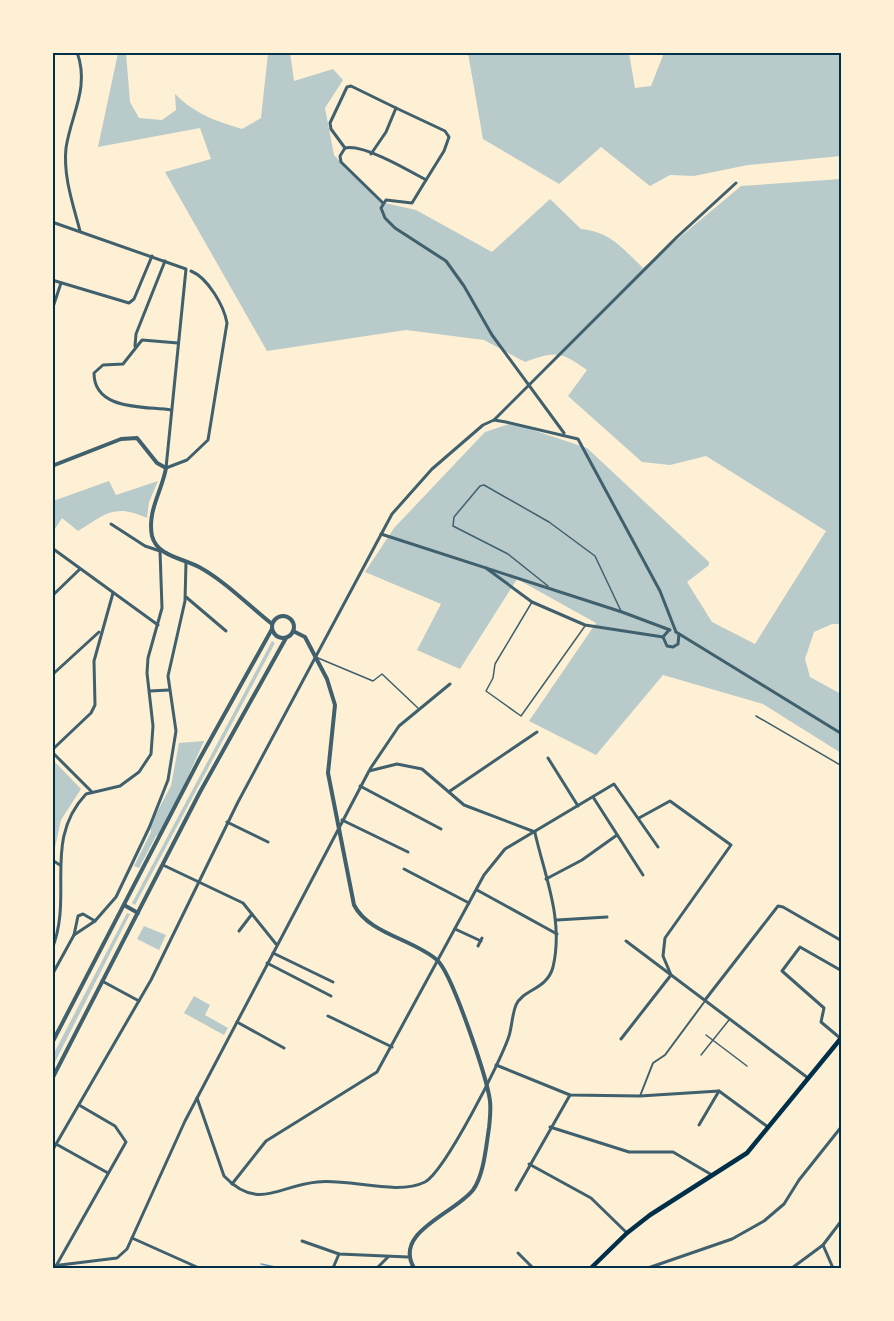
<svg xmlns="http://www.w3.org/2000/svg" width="894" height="1321" viewBox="0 0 894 1321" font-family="Lato,sans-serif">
<rect width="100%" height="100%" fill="#fdf0d5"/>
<g fill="#b9caca">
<path d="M290 52 294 81 333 69 343 80 325 108 334 155 380 202 416 210 492 252 550 199 581 229C611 232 622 248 643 268L741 186 841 179V624H832L814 632 805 659 810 677 841 694V753L763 704 663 675 596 755 529 721 596 623 517 579 460 669 417 650 441 604 365 572 394 528 485 432 512 423 587 448 709 562V565L687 582 712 622 755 644 826 531 706 456 670 465 642 462 568 396 587 370C560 351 556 351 525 362L484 340 406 330 267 351 165 172 211 159 200 128 98 147 118 53H126L130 102 139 118 162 120 176 110 175 94C195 114 216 121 242 129L261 118 268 53Z"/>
<path d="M468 53H629L635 88 651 86 664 53H841V156L748 165 694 176 670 175 650 186 601 147 559 184 483 139Z"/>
<path d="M109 481 116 495 158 481 149 502 147 518C115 503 105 514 78 531L62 518 53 532V501Z"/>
<path d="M272 641 275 643 135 905 132 903Z"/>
<path d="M204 741 163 832 156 836 139 868 134 866 151 832 150 825 171 786 179 743Z"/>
<path d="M53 760 81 789 61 820 54 852Z"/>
<path d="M127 913 130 914 53 1066V1055Z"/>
<path d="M144 926 166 935 159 950 137 939Z"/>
<path d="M194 996 210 1005 205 1015 228 1028 224 1035 184 1013Z"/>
</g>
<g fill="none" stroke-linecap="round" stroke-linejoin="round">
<path stroke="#669bbc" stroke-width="1.5" d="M261 1264 280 1268"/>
<g stroke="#3f606c" stroke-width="1.5">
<path d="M548 586 508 554 453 526 454 517 480 486 484 485 549 522 595 556 621 611"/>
<path d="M532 602 495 664 493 678 486 691 521 716 585 626"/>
<path d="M318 658 373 681 382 674 419 709"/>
<path d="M756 716 842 766"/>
<path d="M706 1035 747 1066"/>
<path d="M701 1055 729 1020"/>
</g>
<path stroke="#3f606c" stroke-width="2" d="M640 1096 653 1063 665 1055 705 1001"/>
<g stroke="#3f606c" stroke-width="3">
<path d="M77 52C90 88 71 114 66 148 63 176 73 204 80 231"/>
<path d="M345 148 331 129 330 123 347 87 351 86 396 108"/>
<path d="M371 154 386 132 396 108 445 131 449 137 444 151 426 180"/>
<path d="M383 203 341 162 340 156 345 148C364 144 408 170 426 180L412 203 386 200 381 208 385 218 395 228 446 261 464 286 492 335 564 433"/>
<path d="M52 222 186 269 166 468 187 460 208 440 227 323C224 306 208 278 191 271"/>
<path d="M52 280 129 303 134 299 152 256"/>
<path d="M52 310 61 283"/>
<path d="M135 346 136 334 165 261"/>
<path d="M171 410C145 406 94 411 94 373L103 365 123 364 142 340 178 343"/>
<path d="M494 420 677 237 736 183"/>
<path d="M381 534 622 612 670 630"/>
<path d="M52 548 158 625"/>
<path d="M486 568 532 602 585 625 663 637"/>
<path d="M52 596 80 569"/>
<path d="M186 597 226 631"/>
<path d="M669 630 663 637 667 646 673 647 678 644 679 634"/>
<path d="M676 632 842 734"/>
<path d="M52 675 99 632"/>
<path d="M150 691 169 690"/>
<path d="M52 750 91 713 95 705 94 661 113 593"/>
<path d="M52 752 91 791"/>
<path d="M548 758 578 806"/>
<path d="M370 769 399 726 450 684"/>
<path d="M360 786 441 829"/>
<path d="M450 791 537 732"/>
<path d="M593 797 643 875"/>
<path d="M342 820 408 852"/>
<path d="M227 822 268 842"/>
<path d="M52 860 60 865"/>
<path d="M163 865 243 903 276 944"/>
<path d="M404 869 469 903"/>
<path d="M546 879 582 860 617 835"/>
<path d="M477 890 557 934"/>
<path d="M557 920 607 917"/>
<path d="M455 929 481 941"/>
<path d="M239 931 252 914"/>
<path d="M74 935 95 921 116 897 149 828 168 780 176 731 168 676 185 601 186 562"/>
<path d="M626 941 808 1078"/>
<path d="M478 946 482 938"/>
<path d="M52 949C74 895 42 841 86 794L120 786 139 772 151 754 153 726 147 673 148 658 162 608 160 551 145 546 111 524"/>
<path d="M273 953 333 982"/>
<path d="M267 963 331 996"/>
<path d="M52 975 74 935 78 916 83 914 95 921"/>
<path d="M102 981 139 1001"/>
<path d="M705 1000 778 906 783 907 842 941"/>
<path d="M328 1016 392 1047"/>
<path d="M237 1022 284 1048"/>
<path d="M840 1038 821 1022 824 1008 782 971 800 947 842 971"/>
<path d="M621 1039 671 975 663 956 665 938 731 845 670 801 639 818"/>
<path d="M496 1065 570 1095 640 1096 719 1091 768 1127"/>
<path d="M197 1098 224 1176C257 1211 278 1186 317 1182 348 1178 397 1196 425 1182 445 1171 501 1061 509 1036 512 1026 512 1015 516 1005 523 989 547 990 553 967 564 920 545 877 535 833"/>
<path d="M699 1125 719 1091"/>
<path d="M550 1127 629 1152H673L712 1175"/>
<path d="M56 1144 108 1173"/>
<path d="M52 1151 151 980 238 802 392 514 432 469 483 425 494 420 506 422 578 439 660 591 676 632"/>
<path d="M529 1164 591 1198 627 1233"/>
<path d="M232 1184 266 1141 377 1072 484 875 505 849 614 784 658 847"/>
<path d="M516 1190 570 1095"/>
<path d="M132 1238 199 1268"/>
<path d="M302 1241 339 1254 408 1257"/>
<path d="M823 1245 833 1268"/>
<path d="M518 1253 533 1268"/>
<path d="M52 1266 117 1258 127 1249 185 1121 369 771 397 764 422 769 464 805 535 832"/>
<path d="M56 1266 126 1142 115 1126 79 1105"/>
<path d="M333 1268 339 1254"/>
<path d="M377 1268 388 1257"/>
<path d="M648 1268 732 1239 764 1221 784 1204 799 1180 842 1126"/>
<path d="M792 1268 823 1245 842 1220"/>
</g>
<g stroke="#3f606c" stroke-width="4">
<path d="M52 466 121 439 137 438 157 463 166 468C162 491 147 511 152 536 157 556 182 558 199 567 225 581 249 606 272 624"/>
<circle cx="283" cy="627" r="11"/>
<path d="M293 631 305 637 327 679 335 705 328 773 354 905C369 934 413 939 437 960 452 973 487 1078 490 1101 491 1110 490 1119 489 1128 486 1146 484 1175 473 1190 454 1214 393 1232 414 1268"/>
<path d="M124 905 138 913"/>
<path d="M52 1043 199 760 272 629"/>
<path d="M52 1079 200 792 286 638"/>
</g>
<path stroke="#003049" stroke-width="4.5" d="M591 1268 627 1233 650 1215 747 1153 842 1037"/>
</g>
<rect width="894" height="1321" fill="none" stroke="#fdf0d5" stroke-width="108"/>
<rect x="54" y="54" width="786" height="1213" fill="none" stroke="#003049" stroke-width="2"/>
</svg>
